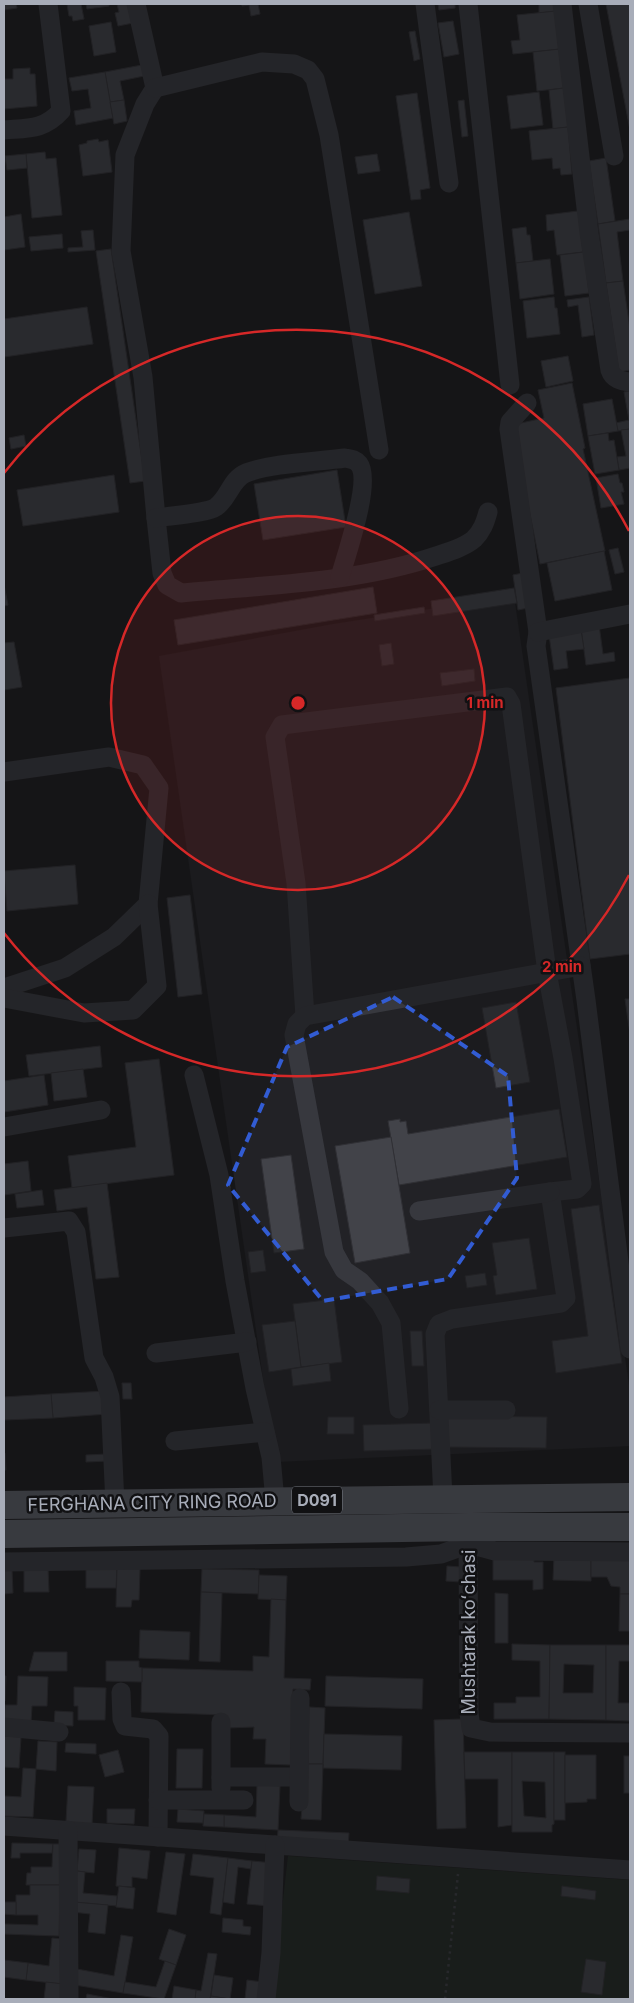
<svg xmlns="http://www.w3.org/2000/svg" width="634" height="2003" viewBox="0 0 634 2003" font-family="Inter,sans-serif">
<rect width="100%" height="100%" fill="#161618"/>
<path fill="#222226" d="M514 596 630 1392V1446L275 1462 159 656 333 624Z"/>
<path fill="#1e271f" d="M288 1856 630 1880V1999H272Z"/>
<g fill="#424349" stroke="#303035" fill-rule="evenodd">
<path d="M4 4H16L17 8 4 10Z"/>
<path d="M67 4H81L84 19 73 21 72 16H69Z"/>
<path d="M86 4H109V6L87 9Z"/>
<path d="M117 4H129L133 23 118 26 115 13 119 12Z"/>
<path d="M242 4H258L260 14 251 16 249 5 242 6Z"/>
<path d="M438 4H455V8L439 10Z"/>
<path d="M539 4H555L556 11 539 13Z"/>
<path d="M606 4H630V130Z"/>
<path d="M556 11 560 49 513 54 511 41 520 40 517 15Z"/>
<path d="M453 21 459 54 444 57 438 23Z"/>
<path d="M111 22 116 52 94 56 89 26Z"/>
<path d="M415 31 420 59 414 61 409 32Z"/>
<path d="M560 49 564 88 537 91 533 52Z"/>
<path d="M142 65 144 76 120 81 124 100 110 102 105 72Z"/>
<path d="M30 68V74H35L37 106 4 109V79H13V69Z"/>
<path d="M105 72 113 118 76 125 74 111 91 108 88 89 72 91 69 78Z"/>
<path d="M564 88 568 127 553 129 549 90Z"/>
<path d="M539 92 543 125 511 129 507 96Z"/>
<path d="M417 93 430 188 420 190 421 199 411 200 396 96Z"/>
<path d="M124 100 127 121 114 124 110 102Z"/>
<path d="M464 100 468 136 462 137 458 101Z"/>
<path d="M568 127 572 174 561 175 560 168 553 169 552 158 532 160 529 131Z"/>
<path d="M98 139 99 142 108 140 112 172 83 176 79 145 87 143V141Z"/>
<path d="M45 152 46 159 56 158 62 215 32 218 26 154Z"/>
<path d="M26 154 27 168 7 170 5 156Z"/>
<path d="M377 154 380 171 358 174 355 157Z"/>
<path d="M606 158 615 221 598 224 589 161Z"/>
<path d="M578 211 583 252 557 255 554 230 547 231 546 215Z"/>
<path d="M409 212 422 286 375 294 363 220Z"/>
<path d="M21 214 25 247 4 250V217Z"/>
<path d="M630 219V230L617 232 623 281 606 283 598 224Z"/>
<path d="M526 227 527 235H530L533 261 516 263 512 229Z"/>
<path d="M93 230 95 250 68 252V248L83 247 81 231Z"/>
<path d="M62 234 63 248 31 251 29 237Z"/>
<path d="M111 249 145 481 130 483 96 251Z"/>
<path d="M584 252 589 293 565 296 560 255Z"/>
<path d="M550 259 554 294 520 299 516 263Z"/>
<path d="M623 281 630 329V370L619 372 606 283Z"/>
<path d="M554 297 555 308H557L560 334 527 338 523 301Z"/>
<path d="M589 297 594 335 582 337 578 305 568 307 567 300Z"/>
<path d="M87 307 93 344 4 357V319Z"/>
<path d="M568 356 573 381 546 387 541 361Z"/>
<path d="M572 383 585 448 583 449 605 551 540 564 512 425 544 418 538 390Z"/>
<path d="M630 391V429L618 431 616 423 629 420 624 392Z"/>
<path d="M612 399 618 431 588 436 583 404Z"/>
<path d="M630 429V468L619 470 617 457 626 456 621 430Z"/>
<path d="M608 433 609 441 614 440 619 470 595 474 588 436Z"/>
<path d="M24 435 26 446 11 449 9 438Z"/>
<path d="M337 470 346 527 263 540 254 484Z"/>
<path d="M618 474 620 483H622L624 492H621L624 504 601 508 596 478Z"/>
<path d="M114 475 119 512 23 526 17 490Z"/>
<path d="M618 548 624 572 615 574 609 550Z"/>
<path d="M604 551 612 590 555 601 547 563Z"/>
<path d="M523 573 528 608 518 610 513 575Z"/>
<path d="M4 585 8 605 4 606Z"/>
<path d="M373 587 377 613 178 645 174 620Z"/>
<path d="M514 588 517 603 433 616 431 601Z"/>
<path d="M424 607 425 613 375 621 374 615Z"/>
<path d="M599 625 603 654 614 652 615 661 586 665 581 628Z"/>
<path d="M581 630 584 649 566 651 568 668 554 670 549 635Z"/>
<path d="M14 642 22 687 4 690V643Z"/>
<path d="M391 643 394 664 382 666 379 645Z"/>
<path d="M474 669 475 681 442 686 440 673Z"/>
<path d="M630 678V954L590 959 556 688Z"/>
<path d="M75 865 78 904 7 911 4 871Z"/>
<path d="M190 895 202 994 178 997 167 898Z"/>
<path d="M625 999H630V1034Z"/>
<path d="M516 1002 530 1082 496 1088 482 1008Z"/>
<path d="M100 1046 102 1067 29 1076 26 1055Z"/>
<path d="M159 1059 174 1175 72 1188 68 1156 136 1147 125 1063Z"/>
<path d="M83 1069 87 1097 54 1101 51 1073Z"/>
<path d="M44 1075 48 1105 4 1112V1081Z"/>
<path d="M559 1109 567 1157 399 1185 388 1121 400 1119V1122L406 1121 408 1134Z"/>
<path d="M391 1137 410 1253 355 1263 335 1146Z"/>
<path d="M291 1155 304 1249 274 1253 261 1159Z"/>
<path d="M28 1161 31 1191 4 1195V1164Z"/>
<path d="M107 1183 119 1277 96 1279 87 1207 57 1211 54 1190Z"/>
<path d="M42 1190 44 1205 17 1208 15 1194Z"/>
<path d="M599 1205 622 1363 556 1373 552 1341 588 1336 571 1209Z"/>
<path d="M529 1238 537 1289 496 1295 493 1276 497 1275 492 1243Z"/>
<path d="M263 1250 266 1271 251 1273 248 1252Z"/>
<path d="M485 1273 487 1285 467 1288 465 1276Z"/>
<path d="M334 1299 342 1362 301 1367 293 1304Z"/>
<path d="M295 1321 301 1367 269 1372 262 1325Z"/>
<path d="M410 1331H422L424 1366H412Z"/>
<path d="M329 1363 331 1381 293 1386 291 1369Z"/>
<path d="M122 1383H131L132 1399H123Z"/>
<path d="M106 1391 107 1414 53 1418 51 1394Z"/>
<path d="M51 1394 53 1418 4 1420V1397Z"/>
<path d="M444 1416 547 1417 546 1448 444 1447Z"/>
<path d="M328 1417H354V1434H327Z"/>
<path d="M435 1423 436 1449 364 1451 363 1425Z"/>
<path d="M4 1453H5L6 1470H4Z"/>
<path d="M108 1454V1461L86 1462V1455Z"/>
<path d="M554 1556 591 1557V1581L553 1580Z"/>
<path d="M591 1557 630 1558V1594H620V1587L611 1586 607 1577H591Z"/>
<path d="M534 1558V1562H543V1589L533 1590V1580H493V1559Z"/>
<path d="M447 1566 461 1567V1582L446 1581Z"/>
<path d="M86 1567 117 1568 116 1588H86Z"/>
<path d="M48 1568 49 1592H24V1569Z"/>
<path d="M117 1568 140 1569 139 1600H132L131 1607H116Z"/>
<path d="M202 1569 259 1570V1594L201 1592Z"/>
<path d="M4 1570H12L13 1593 4 1594Z"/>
<path d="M259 1575 287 1576 286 1600 258 1599Z"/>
<path d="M201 1592 222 1593 220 1662 199 1661Z"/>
<path d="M495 1593 508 1594V1643H495Z"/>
<path d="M620 1594H630V1631H619Z"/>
<path d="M271 1599 286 1600 284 1678 311 1679 310 1690 293 1689 291 1765 265 1764 266 1739H253L254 1727 226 1728V1715L141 1712 142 1668 253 1671V1656L269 1657Z"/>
<path d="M140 1630 190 1632 189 1660 139 1658Z"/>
<path d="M512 1644 550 1645 549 1719H494V1703H516V1697H540V1661L512 1660Z"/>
<path d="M550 1645H606V1720L549 1719ZM564 1664 594 1665 593 1693H563Z"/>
<path d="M606 1645H630V1661H619L618 1703H630V1721L606 1720Z"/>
<path d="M34 1652H67V1671H29Z"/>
<path d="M106 1661H139V1667L142 1668V1682L106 1681Z"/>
<path d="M4 1676H6L5 1701H4Z"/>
<path d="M18 1676 48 1677 47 1706H32L31 1722 4 1721 5 1705H17Z"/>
<path d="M326 1676 423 1679 422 1709 325 1706Z"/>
<path d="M74 1687 106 1688 105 1720H78V1706H74Z"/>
<path d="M309 1707 325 1708 323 1764H308Z"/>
<path d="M55 1711 73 1712V1726L54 1725Z"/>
<path d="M463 1719 466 1828 437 1829 434 1720Z"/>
<path d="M324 1734 402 1736 401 1770 323 1768Z"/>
<path d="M4 1736 21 1737 19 1768 4 1767Z"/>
<path d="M38 1741 57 1742 56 1771 36 1769Z"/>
<path d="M66 1743 96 1744V1754L65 1752Z"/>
<path d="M177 1749H203L202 1788H176Z"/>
<path d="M118 1750 124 1772 105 1777 99 1755Z"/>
<path d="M464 1752H512V1825L498 1827V1779H465Z"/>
<path d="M512 1752H554V1824L552 1825V1832H512ZM522 1781 545 1782 546 1818 524 1816Z"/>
<rect x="554" y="1752" width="11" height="68"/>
<path d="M565 1755H596V1799H587V1802L565 1803Z"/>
<rect x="624" y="1756" width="6" height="37"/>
<path d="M308 1764H323L321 1820 301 1819 302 1808H306Z"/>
<path d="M23 1768 36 1769 33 1817 4 1816V1796L21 1797Z"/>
<path d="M257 1785 280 1786 278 1830 224 1827V1815L256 1817Z"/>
<path d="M68 1786 94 1787 92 1824 66 1822Z"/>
<path d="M107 1809H135L134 1824 107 1823Z"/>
<path d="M178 1809 204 1811 203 1823 177 1822Z"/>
<path d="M204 1814 224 1815V1827L203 1826Z"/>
<path d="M278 1830 349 1833 348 1847 277 1844Z"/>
<path d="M12 1843 53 1844 52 1853H20V1858H11Z"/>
<path d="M53 1844H61L60 1885H26L27 1873H31V1867H52Z"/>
<path d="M119 1848 150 1851 147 1879 132 1877V1887L116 1886Z"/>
<path d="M79 1849 96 1850 94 1873 77 1871Z"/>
<path d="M166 1852 185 1854 176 1915 157 1912Z"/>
<path d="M193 1854 228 1858 221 1915 210 1913 214 1878 190 1875Z"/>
<path d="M228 1858 252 1861 251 1869 238 1867 234 1904 223 1902Z"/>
<path d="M252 1861 274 1863 269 1906 247 1904Z"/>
<path d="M77 1871 85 1872 83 1893 117 1896V1906L74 1902Z"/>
<path d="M377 1876 410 1879 409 1893 376 1890Z"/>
<path d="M30 1885H60L59 1936 4 1934V1924L38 1925V1915H16V1895H30Z"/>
<path d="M119 1886 135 1888 133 1909 116 1907Z"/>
<path d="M562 1886 596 1891 595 1900 561 1896Z"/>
<path d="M4 1902H16V1915L4 1914Z"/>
<path d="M74 1902 108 1905 105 1934 88 1932 90 1914 73 1912Z"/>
<path d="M223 1918 243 1920V1926L251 1927 250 1935 222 1932Z"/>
<path d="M169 1929 186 1935 176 1965 159 1959Z"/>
<path d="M121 1935 133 1937 123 1993 75 1985 77 1969 114 1976Z"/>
<path d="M52 1938 62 1939 61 1984 26 1980 28 1963 49 1966Z"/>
<path d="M208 1953 217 1954 210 1999H195L196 1990 201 1991Z"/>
<path d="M586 1959 606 1962 602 1995 581 1992Z"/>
<path d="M4 1960 28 1963 26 1980 4 1977Z"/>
<path d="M165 1961 176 1965 164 1999 123 1993 125 1982 156 1987Z"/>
<path d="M214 1975 233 1978 230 1999 211 1996Z"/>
<path d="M247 1980 263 1982 261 1999H245Z"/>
<path d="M46 1982 64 1984 62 1999H44Z"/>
<path d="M174 1986 196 1990 195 1999H172Z"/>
<path d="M87 1994 113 1999H86Z"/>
<path d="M211 1996 230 1999H210Z"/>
</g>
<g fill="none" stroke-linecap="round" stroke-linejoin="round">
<path stroke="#3d3f45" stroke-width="2.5" stroke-dasharray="2.5 4" stroke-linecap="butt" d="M445 1999 458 1874"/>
<g stroke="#37383e" stroke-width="19">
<path d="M136 4 155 88 145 104 125 155 121 251 143 377 156 518 162 573 167 585 181 593C265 585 356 583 436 556 448 552 465 547 474 539 482 531 485 523 488 512"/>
<path d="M425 4 449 183"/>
<path d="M468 4 510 385"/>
<path d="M562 4 589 233 610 370C613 379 621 381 630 382"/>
<path d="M588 4 614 156"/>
<path d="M155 88 262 62 294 64 308 70 315 79 329 135 379 450"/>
<path d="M4 130C28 128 44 130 61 111L48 4"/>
<path d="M527 403 510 422 509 429 538 632 536 646 586 1000 630 1349"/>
<path d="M156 518C167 516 208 513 216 507 229 498 231 479 246 473 273 463 316 462 345 458 351 459 355 459 359 464 372 481 346 556 340 577"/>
<path d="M538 632 630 614"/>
<path d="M4 772 109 757 143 765 159 788 148 904 114 937 65 968 4 988"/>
<path d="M4 998 84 1013 133 1010 157 986 148 904"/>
<path d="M305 1016 296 883 275 737 282 725 507 697 511 704 547 972 563 1058 582 1184 577 1189 550 1192 566 1298 561 1303 452 1319 439 1324 435 1334 443 1498"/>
<path d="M194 1075 219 1175 235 1281 255 1388 271 1457 275 1501"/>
<path d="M4 1127 101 1110"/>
<path d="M419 1211 550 1192"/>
<path d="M4 1228 69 1221 76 1232 94 1358 104 1377 110 1397 115 1504"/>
<path d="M156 1353 247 1342"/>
<path d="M399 1409 391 1323 380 1303 360 1281 344 1270 334 1252 294 1035 297 1024 305 1016 581 966"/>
<path d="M439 1410H506"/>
<path d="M175 1441 265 1432"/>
<path d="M468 1534 469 1713 471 1728 490 1732 630 1733"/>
<path d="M4 1562 406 1557 441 1554 469 1544 495 1551 630 1552"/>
<path d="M121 1692 122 1719 125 1726 153 1729 159 1736 158 1837"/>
<path d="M4 1727 59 1732"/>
<path d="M221 1777H299"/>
<path d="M221 1788V1722"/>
<path d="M158 1800H244"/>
<path d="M299 1802 300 1698"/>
<path d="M4 1826 630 1870"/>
<path d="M68 1830 69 1999"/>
<path d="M266 1999 271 1953 275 1845"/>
</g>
<g stroke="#63666f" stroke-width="28">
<path d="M4 1505 630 1497"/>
<path d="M4 1534 468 1527H630"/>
</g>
</g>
<path d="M0 0H634V2003H0ZM393 997 508 1076 517 1178 448 1279 323 1301 228 1185 287 1047Z" fill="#161618" fill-opacity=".55" fill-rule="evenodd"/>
<path fill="none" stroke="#325cd3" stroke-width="4" stroke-dasharray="10 6" stroke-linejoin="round" d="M393 997 508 1076 517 1178 448 1279 323 1301 228 1185 287 1047Z"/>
<circle cx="298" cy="703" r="187" fill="#d62828" fill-opacity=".12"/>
<g fill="none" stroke="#d62828" stroke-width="2.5">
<circle cx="298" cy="703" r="187"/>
<path d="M629 875A373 373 0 0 1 4 933M4 473A373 373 0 0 1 629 531"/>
</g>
<g text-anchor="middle" stroke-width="5" stroke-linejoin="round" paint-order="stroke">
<rect fill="#111113" stroke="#7b7e87" stroke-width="1" x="292" y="1486.5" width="50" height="27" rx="4"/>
<g font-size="16" font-weight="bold" fill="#a8adb9">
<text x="317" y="1506">D091</text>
</g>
<g font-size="18" fill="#a8adb9" stroke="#111113">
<text transform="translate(152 1503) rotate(-1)" y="6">FERGHANA CITY RING ROAD</text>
<text transform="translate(469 1632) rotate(-90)" y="6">Mushtarak koʻchasi</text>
</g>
</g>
<circle cx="298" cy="703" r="8" fill="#d62828" stroke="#111113" stroke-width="2.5"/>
<g font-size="15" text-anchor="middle" font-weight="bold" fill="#d62828" stroke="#111113" stroke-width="5" stroke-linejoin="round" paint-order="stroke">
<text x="485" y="708">1 min</text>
<text x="562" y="972">2 min</text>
</g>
<rect width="634" height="2003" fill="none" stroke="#a8adb9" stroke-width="10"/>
</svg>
